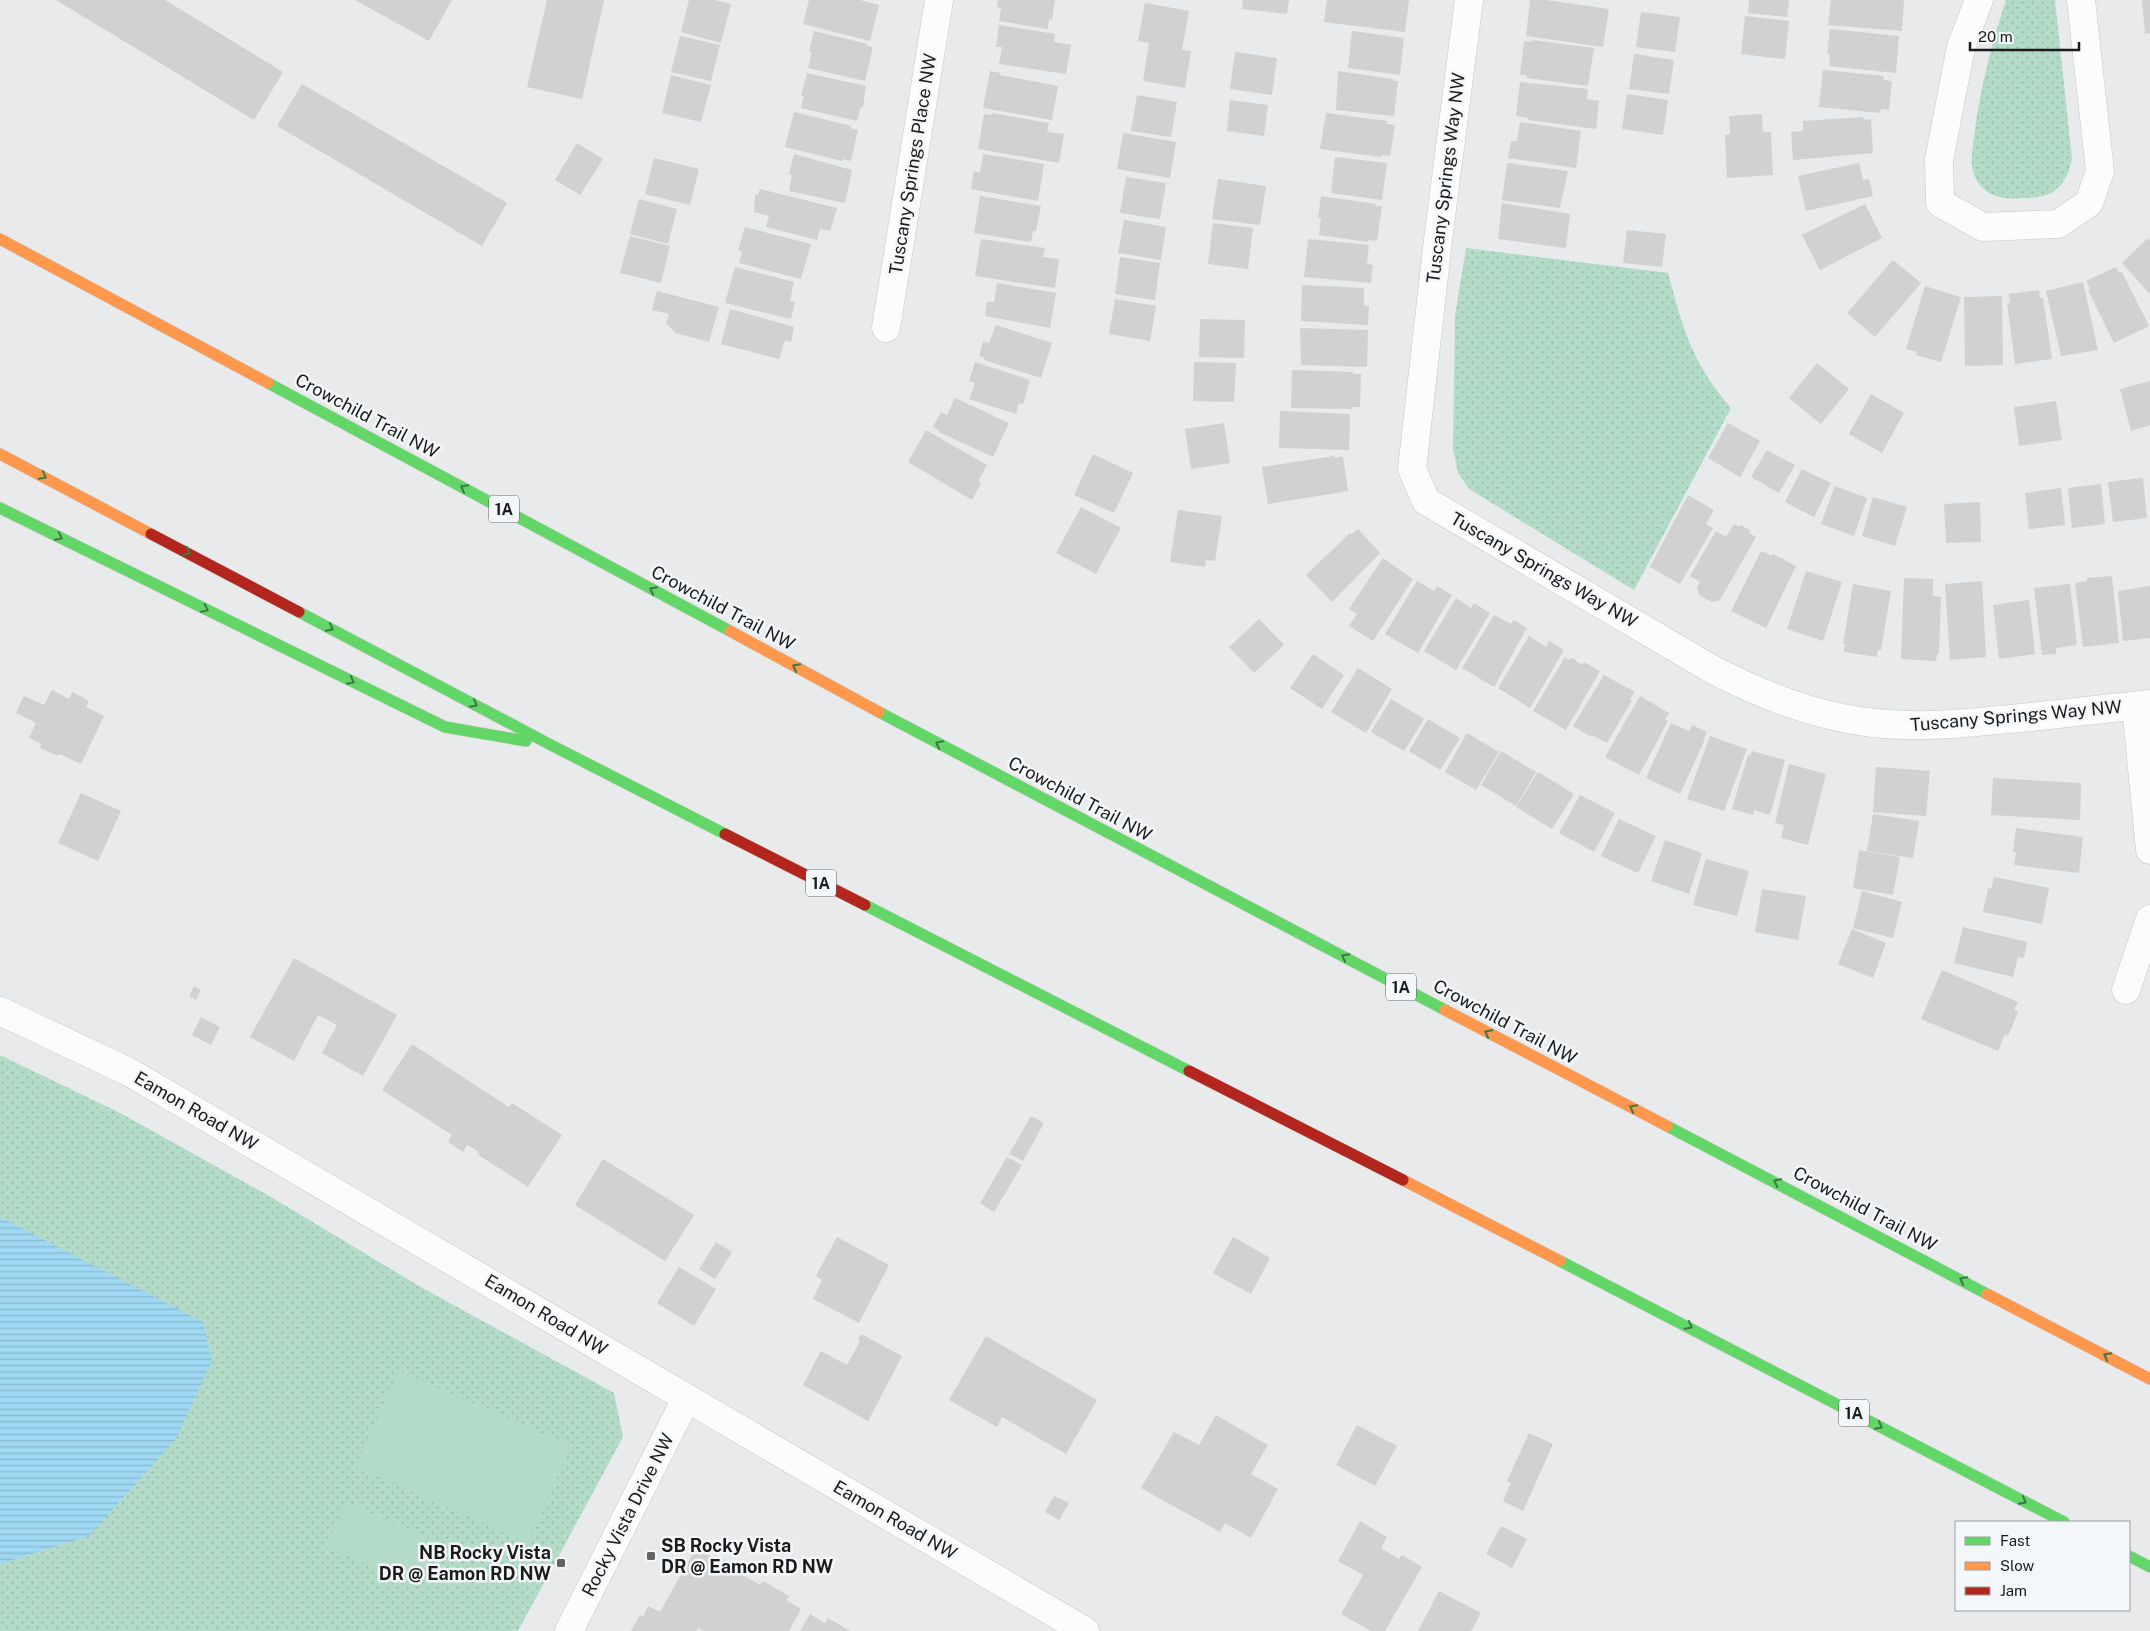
<svg xmlns="http://www.w3.org/2000/svg" width="2150" height="1631" viewBox="0 0 2150 1631" font-family="'Public Sans',sans-serif">
<defs>
<pattern id="grass-dots" width="8" height="8" patternUnits="userSpaceOnUse" patternTransform="scale(1.25)"><rect width="8" height="8" fill="#b3dbc7"/><path d="M2 2h.1M6 6h.1" fill="none" stroke="#9ba" stroke-width="1.8" stroke-linecap="round"/></pattern>
<pattern id="water-rules" width="6" height="5" patternUnits="userSpaceOnUse" patternTransform="scale(1.25)"><rect width="6" height="5" fill="#9fd8f2"/><path d="M0 2.5h6" fill="none" stroke="#88b9cf"/></pattern>
</defs>
<rect width="100%" height="100%" fill="#e8eaeb"/>
<g fill="url(#grass-dots)">
<path d="M2006 0H2055L2072 159C2069 172 2064 186 2051 193 2043 197 2033 198 2025 198 2002 200 1981 197 1973 171 1970 160 1973 148 1974 137 1980 90 1991 45 2006 0Z"/>
<path d="M1466 248 1668 273C1683 329 1692 363 1731 408L1634 590 1469 489 1458 473 1453 449 1455 316Z"/>
<path d="M0 1055 122 1114 271 1197 419 1286 614 1393 623 1437 518 1631H0Z"/>
</g>
<g fill="#b3dbc7">
<path d="M399 1371 571 1446 528 1543 356 1467Z"/>
<path d="M346 1502 438 1542 418 1587 326 1547Z"/>
</g>
<path fill="url(#water-rules)" d="M0 1217 203 1322 212 1361 176 1439 89 1536 0 1564Z"/>
<g fill="#d0d1d0">
<path d="M56 0H165L283 72 254 120Z"/>
<path d="M355 0H452L429 41Z"/>
<path d="M547 0H604L582 99 527 87Z"/>
<path d="M689 0H715L731 4 721 43 681 32Z"/>
<path d="M809 0H860L879 5 870 41 803 24Z"/>
<path d="M998 0H1055L1052 20 1049 19 1048 29 999 21 1001 8 997 7Z"/>
<path d="M1243 0H1289L1287 14 1242 9Z"/>
<path d="M1327 0H1409L1405 32 1324 22Z"/>
<path d="M1530 0H1546L1609 9 1603 47 1526 36Z"/>
<path d="M1749 0H1789L1787 17 1748 13Z"/>
<path d="M1831 0H1904L1902 31 1828 25Z"/>
<path d="M2142 0H2150V33L2145 34Z"/>
<path d="M1145 3 1189 11 1182 50 1191 51 1185 88 1143 81 1149 43 1138 41Z"/>
<path d="M1641 12 1680 17 1675 52 1636 47Z"/>
<path d="M1745 16 1789 21 1785 59 1741 54Z"/>
<path d="M999 25 1055 34 1054 42 1071 45 1066 74 999 64 1002 47H996Z"/>
<path d="M1830 29 1899 36 1896 73 1829 66 1830 54H1827Z"/>
<path d="M814 31 868 44V46L873 47 865 81 808 68 812 52H809Z"/>
<path d="M1352 31 1404 38 1400 75 1348 68Z"/>
<path d="M680 36 720 45 711 81 671 72Z"/>
<path d="M1533 40 1594 48 1588 86 1527 78V76L1520 74 1524 41 1532 42Z"/>
<path d="M1235 52 1277 58 1272 95 1230 89Z"/>
<path d="M1634 54 1674 60 1669 94 1629 89Z"/>
<path d="M1823 70 1884 76 1883 80 1892 81 1889 110 1881 109 1880 113 1819 107Z"/>
<path d="M990 71 1001 73 1000 75 1058 86 1052 120 983 108Z"/>
<path d="M1338 71 1393 79V81H1398L1394 116 1336 110Z"/>
<path d="M807 73 866 86 863 107H861L857 121 801 108 804 96H801Z"/>
<path d="M671 75 711 85 701 122 662 113Z"/>
<path d="M1520 82 1588 89 1587 99 1599 101 1596 129 1528 120V118L1516 116Z"/>
<path d="M302 84 507 203 482 246 277 126Z"/>
<path d="M1627 94 1668 100 1663 135 1622 129Z"/>
<path d="M1137 95 1177 102 1171 137 1131 131Z"/>
<path d="M1230 100 1268 105 1264 136 1227 131Z"/>
<path d="M794 112 851 126V129L858 130 851 161 843 159 842 161 785 147Z"/>
<path d="M992 113 1049 123 1047 132 1064 134 1059 163 978 149 984 114 992 115Z"/>
<path d="M1326 113 1387 121 1386 124 1395 125 1390 156 1382 155 1381 157 1320 149Z"/>
<path d="M1762 114 1763 132H1771L1773 175 1727 178 1725 135 1730 134 1729 116Z"/>
<path d="M1863 117 1864 120 1871 119 1873 153 1793 160 1791 132 1803 131V121Z"/>
<path d="M1520 122 1581 131 1576 168 1508 158 1511 141H1517Z"/>
<path d="M1123 133 1176 142 1170 178 1117 169Z"/>
<path d="M577 143 603 159 580 195 555 180Z"/>
<path d="M794 154 852 170 845 203 789 191 792 175 789 174Z"/>
<path d="M983 154 1044 164 1038 201 971 189 974 171 980 173Z"/>
<path d="M1335 157 1387 163 1382 200 1331 193Z"/>
<path d="M654 158 699 169 690 205 645 194Z"/>
<path d="M1507 163 1568 171 1560 208 1502 200Z"/>
<path d="M1859 163 1863 180 1869 179 1873 196 1806 211 1798 176Z"/>
<path d="M1126 177 1166 183 1160 219 1120 213Z"/>
<path d="M1218 179 1266 186 1260 225 1212 219Z"/>
<path d="M760 189 837 208 830 231 820 229 817 240 766 227 769 216 754 212 755 194 758 195Z"/>
<path d="M980 196 1041 206 1036 231H1033L1031 242 974 233Z"/>
<path d="M1321 196 1376 204V206H1382L1377 241 1368 240V242L1319 235 1321 219 1318 218Z"/>
<path d="M639 199 677 209 668 244 630 234Z"/>
<path d="M1502 203 1570 214 1566 248 1498 239Z"/>
<path d="M1865 204 1882 238 1820 270 1802 235Z"/>
<path d="M1124 220 1166 227 1161 260 1118 253Z"/>
<path d="M1213 223 1253 228 1248 269 1208 264Z"/>
<path d="M745 227 811 244 801 279 739 263 742 252 738 250Z"/>
<path d="M1627 230 1666 234 1662 267 1623 263Z"/>
<path d="M630 236 670 246 661 283 620 273Z"/>
<path d="M2148 238 2150 241V294L2122 263Z"/>
<path d="M981 239 1045 248 1043 257 1059 259 1055 288 975 276Z"/>
<path d="M1308 239 1369 245 1367 264 1373 265 1371 283 1304 277Z"/>
<path d="M1120 257 1160 263 1155 300 1115 294Z"/>
<path d="M1893 260 1921 283 1875 337 1847 313Z"/>
<path d="M735 267 794 282 790 301 795 302 791 319 725 303Z"/>
<path d="M2116 267 2119 273 2122 272 2149 326 2114 343 2088 290 2090 288 2086 281Z"/>
<path d="M2083 282 2098 350 2061 356 2046 291Z"/>
<path d="M997 283 1056 293 1050 328 985 316 987 302H994Z"/>
<path d="M1302 285 1364 288V306H1369L1368 325 1301 321Z"/>
<path d="M1925 286 1961 297 1941 362 1916 355 1917 352 1906 349Z"/>
<path d="M2039 290 2040 298H2043L2052 359 2015 364 2007 303H2010L2009 294Z"/>
<path d="M657 291 719 307 709 342 676 333 666 324 669 314 652 310Z"/>
<path d="M2002 296 2003 365 1965 366 1964 297Z"/>
<path d="M1115 299 1156 306 1150 341 1109 334Z"/>
<path d="M730 309 794 327 791 342 785 340 779 359 721 344Z"/>
<path d="M1200 319 1245 320 1244 358 1199 357Z"/>
<path d="M996 325 1052 343 1041 378 984 360 985 358 979 356 983 341 989 343Z"/>
<path d="M1300 328 1368 330 1367 367 1301 365Z"/>
<path d="M975 362 1030 380 1023 404 1019 403 1016 414 969 399 975 383 969 381Z"/>
<path d="M1194 362 1236 363 1234 402 1193 401Z"/>
<path d="M1817 363 1849 389 1821 424 1789 398Z"/>
<path d="M1292 370 1353 372V374H1361L1360 407H1352V409L1291 408Z"/>
<path d="M2150 381V425L2131 431 2120 389Z"/>
<path d="M1871 394 1904 413 1882 453 1849 434Z"/>
<path d="M955 398 1009 423 993 457 939 432V430L933 427 941 412 947 415Z"/>
<path d="M2056 401 2062 440 2019 446 2014 407Z"/>
<path d="M1280 411 1350 414 1349 450 1279 448Z"/>
<path d="M1224 423 1230 463 1191 469 1185 429Z"/>
<path d="M1728 423 1760 441 1740 477 1708 458Z"/>
<path d="M926 430 987 465 978 481 981 483 972 500 908 462Z"/>
<path d="M1767 450 1795 465 1779 493 1751 477Z"/>
<path d="M1093 454 1133 473 1114 513 1074 495Z"/>
<path d="M1334 456 1335 458 1343 456 1348 491 1268 504 1262 467Z"/>
<path d="M1802 469 1831 483 1814 517 1785 502Z"/>
<path d="M2143 478 2147 518 2113 522 2108 482Z"/>
<path d="M2101 484 2105 524 2072 528 2068 488Z"/>
<path d="M1835 486 1867 498 1854 536 1821 524Z"/>
<path d="M2061 488 2065 525 2029 529 2025 493Z"/>
<path d="M1688 495 1714 510 1706 524 1713 528 1680 584 1650 567Z"/>
<path d="M1873 497 1907 507 1895 546 1862 536Z"/>
<path d="M1980 502 1981 542 1946 543 1944 504Z"/>
<path d="M1081 507 1121 528 1096 574 1056 553Z"/>
<path d="M1178 510 1222 516 1215 561 1206 560 1205 567 1170 562Z"/>
<path d="M1734 524 1740 527 1741 525 1751 531 1749 533 1756 537 1720 600 1712 602 1699 595 1697 587 1700 582 1690 576 1716 531 1726 537Z"/>
<path d="M1358 529 1380 553 1332 602 1306 575 1350 533 1351 535Z"/>
<path d="M1761 551 1772 556 1773 554 1796 566 1766 628 1731 611Z"/>
<path d="M1383 558 1413 579 1373 641 1349 626 1357 614 1349 609Z"/>
<path d="M1806 571 1842 582 1823 641 1787 629Z"/>
<path d="M2112 576 2119 643 2083 647 2075 583 2087 581V578Z"/>
<path d="M1904 578 1933 579V596L1941 597 1939 654H1937L1936 661 1901 659Z"/>
<path d="M1417 581 1434 591 1437 586 1452 595 1418 653 1385 634Z"/>
<path d="M1982 581 1986 657 1950 660 1945 584Z"/>
<path d="M1853 584 1891 591 1881 650H1878L1877 657 1844 652 1845 644H1843Z"/>
<path d="M2070 584 2077 645 2056 648V654L2042 655 2034 588Z"/>
<path d="M2150 586V638L2123 641 2118 591Z"/>
<path d="M1456 598 1471 608 1474 603 1490 613 1456 670 1424 651Z"/>
<path d="M2029 600 2035 654 1999 659 1993 605Z"/>
<path d="M1494 615 1511 624 1514 620 1527 628 1494 687 1462 668Z"/>
<path d="M1259 619 1284 645 1254 673 1229 647Z"/>
<path d="M1529 636 1546 647 1549 641 1564 650 1530 708 1498 688Z"/>
<path d="M1313 654 1344 675 1322 709 1290 688Z"/>
<path d="M1565 657 1568 660 1572 658 1582 665 1584 662 1600 671 1566 730 1533 711Z"/>
<path d="M1358 668 1392 689 1366 733 1331 712Z"/>
<path d="M1604 675 1635 692 1630 699 1632 700 1607 743 1592 735 1591 737 1573 726Z"/>
<path d="M52 690 69 699 72 692 89 701 86 707 104 716 81 764 59 754 58 756 40 748 41 744 29 738 36 723 16 713 24 696 44 705Z"/>
<path d="M1640 696 1669 713 1665 720 1668 721 1639 775 1605 757Z"/>
<path d="M1391 699 1424 719 1404 751 1371 732Z"/>
<path d="M1428 719 1460 738 1440 770 1409 751Z"/>
<path d="M1671 723 1689 731 1692 725 1707 732 1704 738 1705 739 1680 794 1646 778Z"/>
<path d="M1467 733 1499 752 1476 790 1445 772Z"/>
<path d="M1710 736 1747 749 1724 811 1687 799Z"/>
<path d="M1501 751 1536 772 1516 806 1481 785Z"/>
<path d="M1752 751 1785 760 1770 815 1754 810 1753 815 1732 809 1748 755 1750 756Z"/>
<path d="M1789 764 1826 774 1808 845 1781 838 1784 825 1775 823Z"/>
<path d="M1876 767 1930 771 1926 816 1873 812Z"/>
<path d="M1538 772 1574 794 1552 829 1516 807Z"/>
<path d="M1993 778 2081 783 2080 820 1991 815Z"/>
<path d="M81 793 121 811 98 861 58 843Z"/>
<path d="M1580 795 1615 813 1594 852 1559 833Z"/>
<path d="M1873 814 1919 821 1913 858 1867 851Z"/>
<path d="M1619 819 1656 836 1638 873 1601 856Z"/>
<path d="M2016 828 2083 837 2079 873 2014 865 2016 852H2013Z"/>
<path d="M1665 840 1702 853 1689 894 1651 881Z"/>
<path d="M1859 850 1900 857 1893 895 1853 888Z"/>
<path d="M1706 859 1749 871 1737 916 1693 905Z"/>
<path d="M1994 877 2049 888 2042 924 1983 912 1988 888 1991 889Z"/>
<path d="M1762 889 1806 896 1798 940 1755 932Z"/>
<path d="M1862 891 1902 902 1893 938 1853 928Z"/>
<path d="M1963 927 2027 942 2024 958 2018 957 2013 977 1954 963Z"/>
<path d="M1852 929 1886 943 1873 978 1838 964Z"/>
<path d="M294 958 397 1015 363 1076 322 1053 337 1025 318 1015 294 1061 250 1037Z"/>
<path d="M1942 970 2018 1002 2014 1010 2018 1012 2008 1036 2005 1034 1998 1051 1921 1019Z"/>
<path d="M194 986 201 990 196 1000 189 996Z"/>
<path d="M201 1017 220 1027 211 1045 192 1035Z"/>
<path d="M412 1044 509 1107 512 1103 562 1135 528 1187 477 1154 479 1152 467 1145 463 1152 448 1142 452 1135 382 1090Z"/>
<path d="M1031 1116 1044 1123 1023 1161 1009 1154Z"/>
<path d="M1007 1157 1022 1165 994 1212 980 1203Z"/>
<path d="M603 1159 694 1215 665 1261 575 1205Z"/>
<path d="M837 1237 889 1265 859 1323 813 1299 822 1280 816 1276Z"/>
<path d="M1233 1237 1270 1258 1251 1294 1213 1273Z"/>
<path d="M716 1242 732 1252 715 1279 699 1269Z"/>
<path d="M679 1267 716 1289 694 1326 657 1303Z"/>
<path d="M861 1334 902 1356 868 1421 803 1385 821 1351 847 1365 860 1341 858 1340Z"/>
<path d="M986 1336 1097 1400 1066 1454 1002 1417 997 1427 949 1400Z"/>
<path d="M1216 1415 1268 1445 1251 1474 1278 1489 1251 1538 1225 1523 1220 1532 1141 1488 1174 1432 1199 1445Z"/>
<path d="M1357 1425 1397 1446 1375 1486 1336 1465Z"/>
<path d="M1529 1433 1553 1444 1523 1511 1503 1501 1511 1483 1507 1481Z"/>
<path d="M1054 1496 1069 1503 1059 1520 1045 1512Z"/>
<path d="M1360 1521 1387 1537 1381 1548 1399 1559 1402 1555 1422 1567 1385 1631H1371L1341 1614 1363 1575 1338 1561Z"/>
<path d="M1501 1526 1527 1539 1512 1568 1486 1554Z"/>
<path d="M696 1548 714 1558 715 1555 741 1569 738 1573 761 1585 763 1581 789 1596 786 1600 801 1609 789 1631H704L698 1628 696 1631H631L640 1615 643 1617 648 1606 660 1612Z"/>
<path d="M1439 1591 1481 1613 1471 1631H1418Z"/>
<path d="M810 1614 825 1623 828 1618 850 1631H800Z"/>
</g>
<g fill="none" stroke-linecap="round" stroke-linejoin="round">
<defs>
<g id="street">
<path d="M1469 0 1438 240 1412 469 1426 501 1715 671C1763 695 1812 715 1866 722 1918 729 1969 723 2021 718 2064 713 2107 709 2150 704"/>
<path d="M1979 0 1961 47 1939 160 1940 203 1983 227 2058 224 2089 203 2100 171 2081 0"/>
<path d="M886 328 939 0"/>
<path d="M2136 706 2150 850"/>
<path d="M2126 990 2150 919"/>
<path d="M0 1011 129 1072 1085 1631"/>
<path d="M569 1631 686 1399"/>
</g>
<g id="fast">
<path d="M268 383 730 631"/>
<path d="M0 508 445 727 526 741"/>
<path d="M299 612 551 745 725 834"/>
<path d="M879 712 1445 1010"/>
<path d="M865 905 1189 1071"/>
<path d="M1667 1126 1987 1294"/>
<path d="M1560 1261 2064 1522"/>
<path d="M2129 1556 2150 1567"/>
</g>
<g id="slow">
<path d="M0 239 268 383"/>
<path d="M0 454 151 534"/>
<path d="M730 631 879 712"/>
<path d="M1445 1010 1667 1126"/>
<path d="M1403 1180 1560 1261"/>
<path d="M1987 1294 2150 1379"/>
</g>
<g id="jam">
<path d="M151 534 299 612"/>
<path d="M725 834 865 905"/>
<path d="M1189 1071 1403 1180"/>
</g>
</defs>
<use href="#street" stroke="#c6c8c9" stroke-width="29"/>
<use href="#fast" stroke="#c6c8c9" stroke-width="12"/>
<use href="#slow" stroke="#c6c8c9" stroke-width="12"/>
<use href="#jam" stroke="#c6c8c9" stroke-width="12"/>
<use href="#street" stroke="#fcfcfc" stroke-width="28"/>
<use href="#fast" stroke="#63d668" stroke-width="11"/>
<use href="#slow" stroke="#ff974d" stroke-width="11"/>
<use href="#jam" stroke="#b3261e" stroke-width="11"/>
</g>
<defs><path id="oneway-chevron" d="M-2-3.5L2.5 0L-2 3.5" fill="none" stroke-width="1.6" stroke-linecap="round" stroke-linejoin="round" transform="scale(1.25)"/></defs>
<g stroke="#3f7842">
<use href="#oneway-chevron" transform="translate(43 476) rotate(28)"/>
<use href="#oneway-chevron" transform="translate(464 488) rotate(-152)"/>
<use href="#oneway-chevron" transform="translate(59 537) rotate(26)"/>
<use href="#oneway-chevron" transform="translate(187 552) rotate(28)"/>
<use href="#oneway-chevron" transform="translate(653 590) rotate(-152)"/>
<use href="#oneway-chevron" transform="translate(205 609) rotate(26)"/>
<use href="#oneway-chevron" transform="translate(330 628) rotate(28)"/>
<use href="#oneway-chevron" transform="translate(796 667) rotate(-152)"/>
<use href="#oneway-chevron" transform="translate(351 681) rotate(26)"/>
<use href="#oneway-chevron" transform="translate(474 704) rotate(28)"/>
<use href="#oneway-chevron" transform="translate(939 744) rotate(-152)"/>
<use href="#oneway-chevron" transform="translate(1345 957) rotate(-152)"/>
<use href="#oneway-chevron" transform="translate(1488 1033) rotate(-152)"/>
<use href="#oneway-chevron" transform="translate(1633 1108) rotate(-153)"/>
<use href="#oneway-chevron" transform="translate(1777 1182) rotate(-153)"/>
<use href="#oneway-chevron" transform="translate(1963 1280) rotate(-152)"/>
<use href="#oneway-chevron" transform="translate(1689 1326) rotate(28)"/>
<use href="#oneway-chevron" transform="translate(2107 1356) rotate(-152)"/>
<use href="#oneway-chevron" transform="translate(1879 1426) rotate(28)"/>
<use href="#oneway-chevron" transform="translate(2023 1501) rotate(28)"/>
</g>
<g fill="#636364" stroke="#f4f7fa" stroke-width="2">
<rect x="646" y="1551" width="10" height="10" rx="2.5"/>
<rect x="556" y="1558" width="10" height="10" rx="2.5"/>
</g>
<g text-anchor="middle" stroke-width="5" stroke-linejoin="round" paint-order="stroke">
<g fill="#f4f7fa" stroke="#5c5d5f" stroke-width="1">
<rect x="489" y="495.5" width="30" height="27" rx="4"/>
<rect x="806" y="869.5" width="30" height="27" rx="4"/>
<rect x="1386" y="973.5" width="30" height="27" rx="4"/>
<rect x="1839" y="1399.5" width="30" height="27" rx="4"/>
</g>
<g font-size="16" font-weight="bold" fill="#1b1b1c">
<text x="504" y="515">1A</text>
<text x="821" y="889">1A</text>
<text x="1401" y="993">1A</text>
<text x="1854" y="1419">1A</text>
</g>
<g font-size="18" fill="#1b1b1c" stroke="#f4f7fa">
<text transform="translate(913 164) rotate(-81)" y="6">Tuscany Springs Place NW</text>
<text transform="translate(1446 178) rotate(-83)" y="6">Tuscany Springs Way NW</text>
<text transform="translate(367 416) rotate(28)" y="6">Crowchild Trail NW</text>
<text transform="translate(1544 570) rotate(30)" y="6">Tuscany Springs Way NW</text>
<text transform="translate(723 608) rotate(28)" y="6">Crowchild Trail NW</text>
<text transform="translate(2016 716) rotate(-5)" y="6">Tuscany Springs Way NW</text>
<text transform="translate(1080 799) rotate(28)" y="6">Crowchild Trail NW</text>
<text transform="translate(1505 1022) rotate(28)" y="6">Crowchild Trail NW</text>
<text transform="translate(196 1111) rotate(30)" y="6">Eamon Road NW</text>
<text transform="translate(1865 1209) rotate(28)" y="6">Crowchild Trail NW</text>
<text transform="translate(546 1315) rotate(31)" y="6">Eamon Road NW</text>
<text transform="translate(628 1515) rotate(-63)" y="6">Rocky Vista Drive NW</text>
<text transform="translate(895 1520) rotate(30)" y="6">Eamon Road NW</text>
</g>
<g font-size="18" font-weight="bold" fill="#1b1b1c" stroke="#f4f7fa" text-anchor="start">
<text x="661" y="1552">SB Rocky Vista<tspan x="661" dy="21">DR @ Eamon RD NW</tspan></text>
<text x="551" y="1559" text-anchor="end">NB Rocky Vista<tspan x="551" dy="21">DR @ Eamon RD NW</tspan></text>
</g>
</g>
<rect x="1955" y="1521" width="175" height="90" fill="#f4f7fa" stroke="#9d9fa1"/>
<rect x="1965" y="1537" width="25" height="8" fill="#63d668" stroke="#9d9fa1"/>
<text x="2000" y="1546" font-size="15" fill="#1b1b1c">Fast</text>
<rect x="1965" y="1562" width="25" height="8" fill="#ff974d" stroke="#9d9fa1"/>
<text x="2000" y="1571" font-size="15" fill="#1b1b1c">Slow</text>
<rect x="1965" y="1587" width="25" height="8" fill="#b3261e" stroke="#9d9fa1"/>
<text x="2000" y="1596" font-size="15" fill="#1b1b1c">Jam</text>
<path d="M1970 42v8h109v-8" fill="none" stroke="#1b1b1c" stroke-width="2.5"/>
<text x="1978" y="42" font-size="15" fill="#1b1b1c" stroke="#f4f7fa" stroke-width="4" paint-order="stroke">20 m</text>
</svg>
